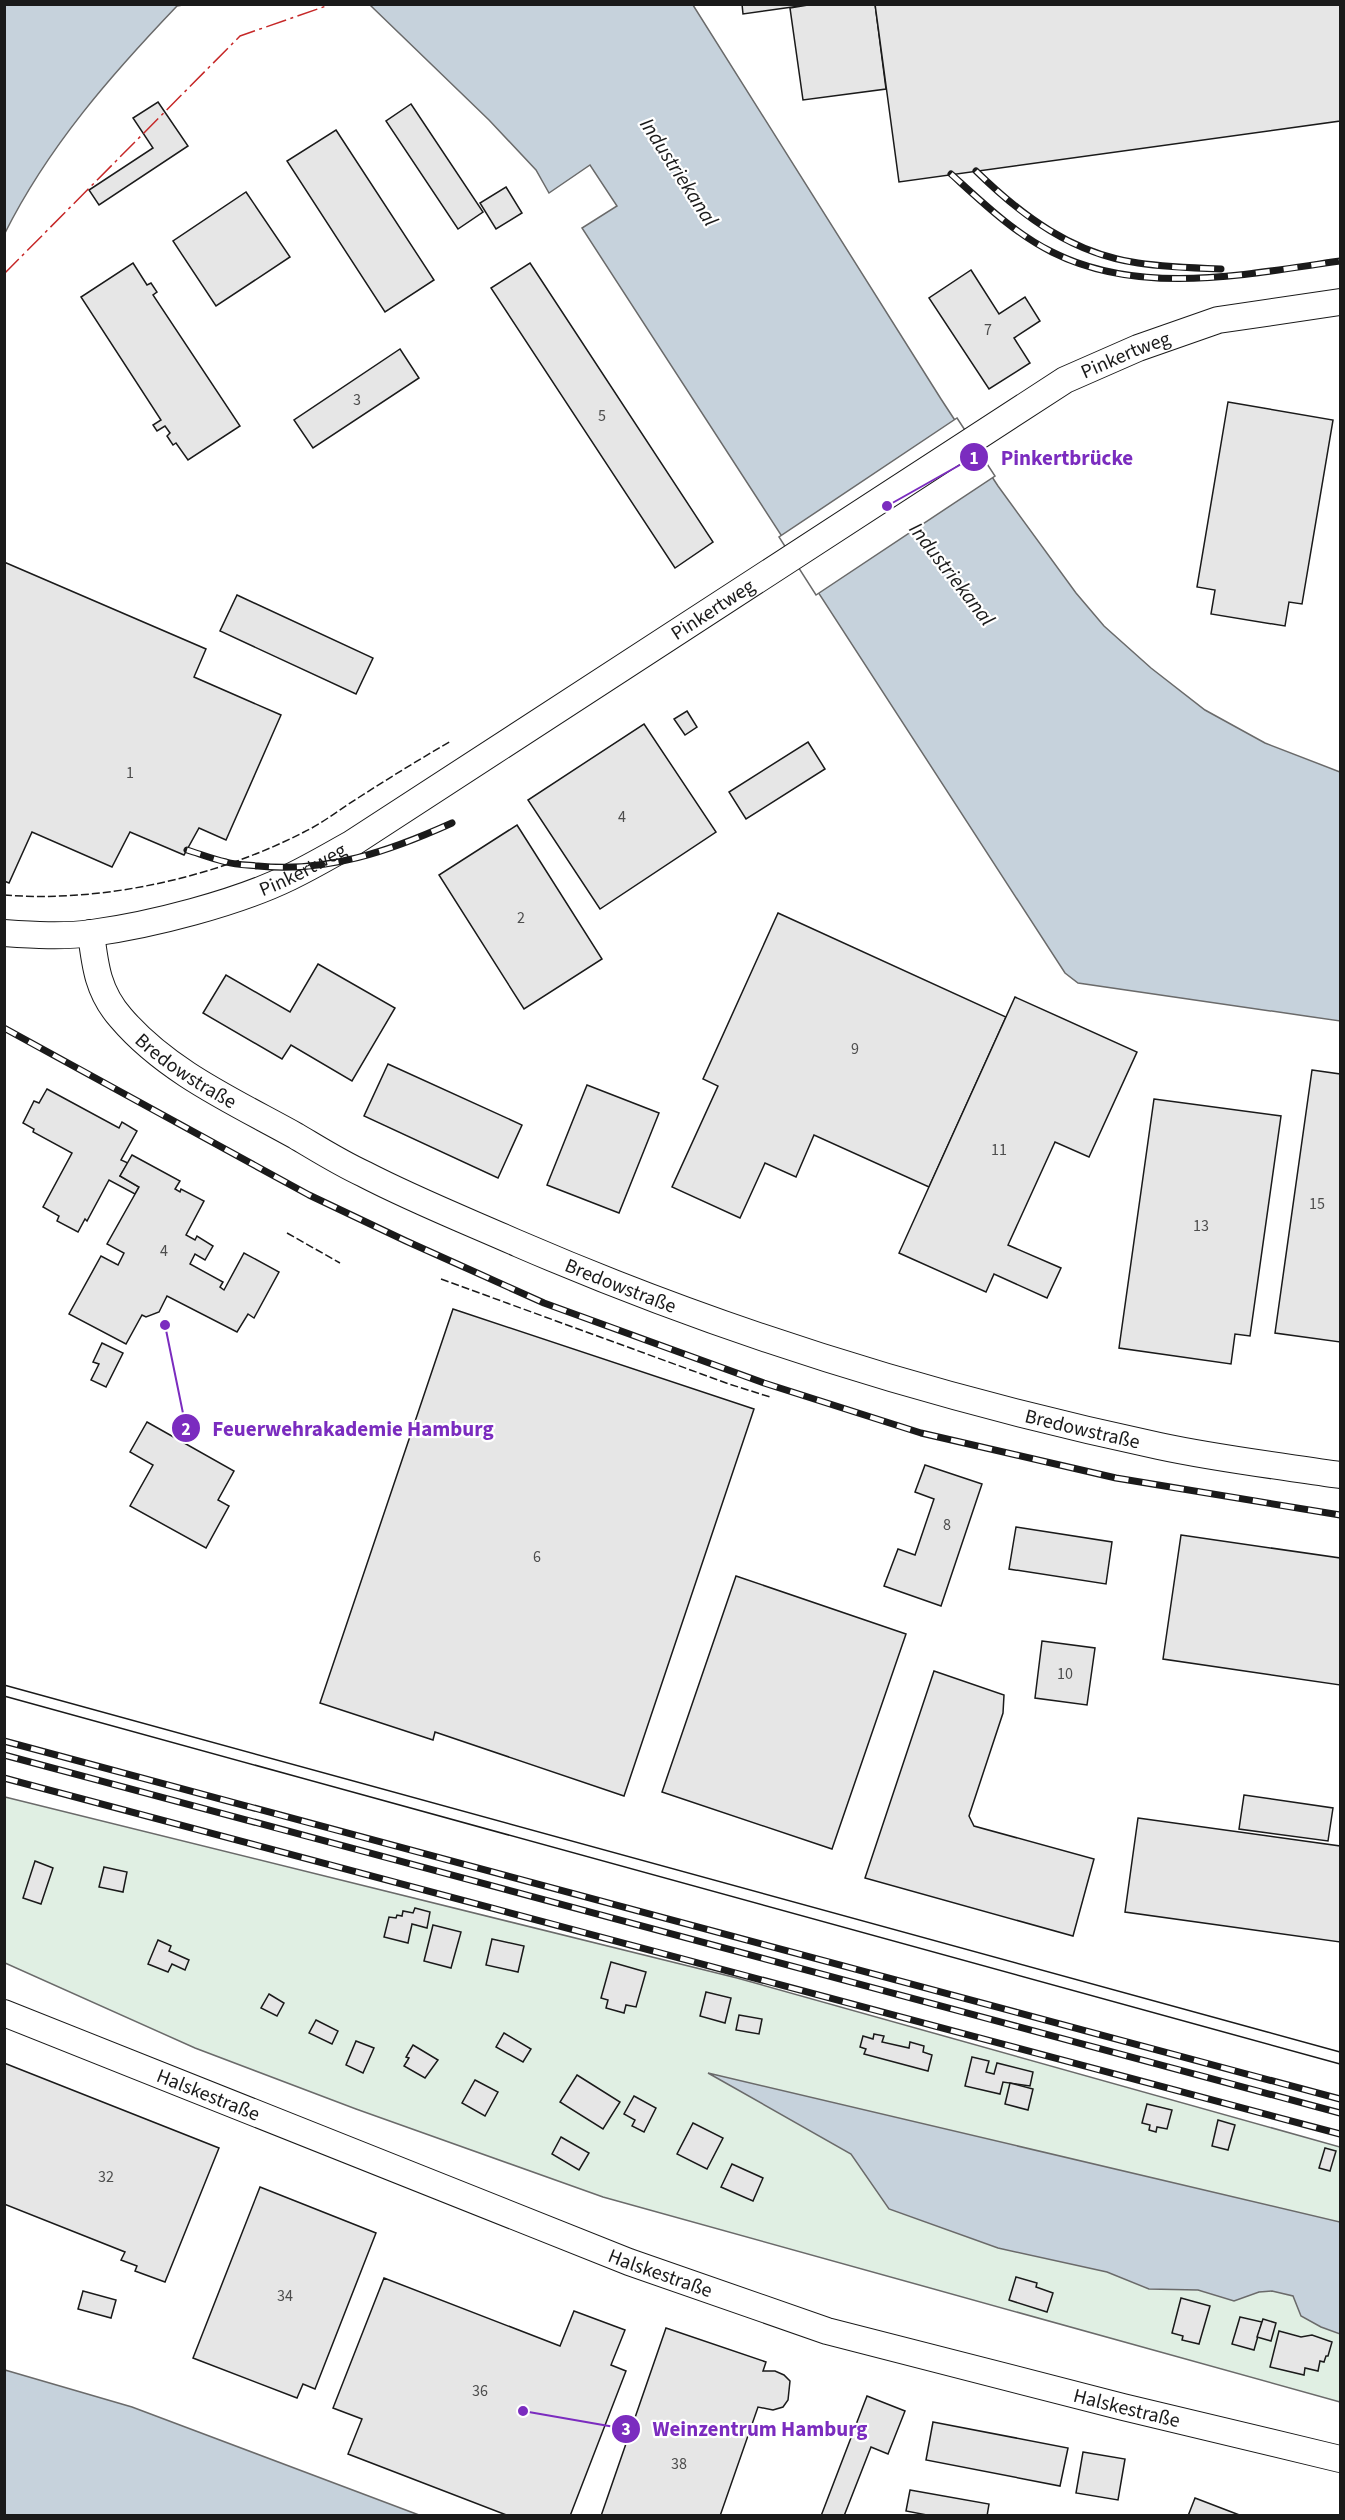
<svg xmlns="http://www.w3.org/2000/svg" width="1345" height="2520" viewBox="0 0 1345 2520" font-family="'Source Sans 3',sans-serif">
<rect width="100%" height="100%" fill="#fff"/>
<path fill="#e0efe3" stroke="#6a6a6a" stroke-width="1.5" d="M5 1797 737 1978 1340 2147V2402L603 2197 356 2109 195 2048 5 1963Z"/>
<g fill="#c6d2dc" stroke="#6a6a6a" stroke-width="1.5">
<path d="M5 4 183 5 177 6C111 75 48 147 5 233Z"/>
<path d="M370 5H693L941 399 998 486 1076 593 1104 626 1151 668 1205 710 1265 743 1340 772V1021L1078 983 1065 973 582 228 617 206 590 165 549 193 536 170 489 120Z"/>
<path d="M708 2073 1340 2222V2334L1321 2327 1301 2316 1293 2296 1272 2291 1259 2292 1234 2301 1198 2290 1149 2289 1107 2272 998 2248 889 2209 851 2154Z"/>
<path d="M5 2370 132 2407 419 2515H5Z"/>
</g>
<path fill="#fff" stroke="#6a6a6a" stroke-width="1.5" d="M957 418 995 476 816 595 779 537Z"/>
<g fill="#e6e6e6" stroke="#1a1a1a" stroke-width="1.5">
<path d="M742 4H814L743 14Z"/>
<path d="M814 4H875L886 89 803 100 790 8Z"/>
<path d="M875 4H1340V121L899 182Z"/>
<path d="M158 102 188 146 99 205 89 190 153 148 133 118Z"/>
<path d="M411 104 483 212 458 229 386 121Z"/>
<path d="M336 130 434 280 385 312 287 161Z"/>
<path d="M506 187 522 213 496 229 480 203Z"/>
<path d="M246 192 290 257 216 306 173 241Z"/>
<path d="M133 263 147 285 151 283 157 292 153 295 240 426 188 460 176 443 173 445 167 436 170 433 165 426 157 431 153 425 161 420 81 297Z"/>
<path d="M530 263 713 542 675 568 491 288Z"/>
<path d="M971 270 999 314 1025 297 1040 321 1014 338 1030 363 989 389 929 298Z"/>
<path d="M400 349 419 378 313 448 294 420Z"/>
<path d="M1228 402 1333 420 1302 604 1289 602 1285 626 1211 614 1215 590 1197 587Z"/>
<path d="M4 562 206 649 194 677 281 715 226 840 199 828 184 855 130 832 112 867 32 832 9 883 4 881Z"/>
<path d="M237 595 373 658 356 694 220 631Z"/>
<path d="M687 711 697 727 685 735 674 719Z"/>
<path d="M644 724 716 832 600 909 528 800Z"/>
<path d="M808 742 825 769 746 819 729 792Z"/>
<path d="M517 825 602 959 524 1009 439 875Z"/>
<path d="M778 913 1006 1017 929 1187 814 1135 796 1177 765 1163 740 1218 672 1187 718 1086 703 1079Z"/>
<path d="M318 964 395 1008 352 1081 291 1045 282 1059 203 1013 226 975 290 1012Z"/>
<path d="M1015 997 1137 1052 1089 1157 1055 1142 1008 1245 1061 1268 1047 1298 994 1274 986 1292 899 1253Z"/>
<path d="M388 1064 522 1125 498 1178 364 1116Z"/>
<path d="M1312 1070 1340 1074V1342L1275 1333Z"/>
<path d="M587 1085 659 1113 619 1213 547 1185Z"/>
<path d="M47 1089 119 1128 122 1122 137 1131 121 1160 128 1163 120 1176 139 1187 135 1194 109 1180 87 1221 85 1219 78 1232 57 1221 59 1216 43 1207 72 1153 33 1132 34 1129 23 1123 34 1101 39 1103Z"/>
<path d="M1154 1099 1281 1116 1250 1336 1235 1334 1231 1364 1119 1348Z"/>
<path d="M132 1155 180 1181 175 1189 180 1192 181 1189 204 1201 186 1235 195 1240 197 1236 213 1246 205 1260 195 1254 190 1264 223 1282 220 1287 224 1290 244 1253 279 1272 254 1318 248 1314 237 1332 167 1296 159 1312 146 1317 142 1315 126 1344 69 1314 101 1256 118 1265 124 1253 107 1244 139 1187 120 1176Z"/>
<path d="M453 1309 754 1409 624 1796 435 1732 433 1740 320 1703Z"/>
<path d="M102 1343 123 1353 106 1387 91 1380 99 1364 93 1362Z"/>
<path d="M147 1422 234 1471 218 1500 229 1506 206 1548 130 1506 153 1465 130 1452Z"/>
<path d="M925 1465 982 1484 941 1606 884 1586 898 1549 915 1555 934 1499 915 1492Z"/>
<path d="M1016 1527 1112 1542 1106 1584 1009 1569Z"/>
<path d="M1181 1535 1340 1558V1685L1163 1659Z"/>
<path d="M736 1576 906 1634 832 1849 662 1792Z"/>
<path d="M1042 1641 1095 1648 1087 1705 1035 1698Z"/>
<path d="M934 1671 1004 1695 1003 1713 969 1816 974 1826 1094 1859 1073 1936 865 1878Z"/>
<path d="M1244 1795 1333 1808 1328 1841 1239 1829Z"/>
<path d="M1138 1818 1340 1846V1942L1125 1912Z"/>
<path d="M35 1861 53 1868 41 1904 23 1898Z"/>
<path d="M104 1867 127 1872 123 1892 99 1887Z"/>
<path d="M415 1908 430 1912 427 1928 412 1924 408 1943 384 1937 389 1917 396 1918 397 1915 402 1916 403 1911 413 1913Z"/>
<path d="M433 1925 461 1932 451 1968 424 1961Z"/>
<path d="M492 1939 524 1946 518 1972 486 1965Z"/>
<path d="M158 1940 171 1946 169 1951 189 1960 185 1970 172 1964 168 1972 148 1964Z"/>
<path d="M611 1962 646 1972 636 2007 626 2005 624 2013 606 2008 608 2000 601 1998Z"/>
<path d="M706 1992 731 1998 725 2023 700 2016Z"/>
<path d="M269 1994 284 2003 277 2016 261 2008Z"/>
<path d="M739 2015 762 2019 759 2034 736 2030Z"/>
<path d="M316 2020 338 2031 332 2044 309 2033Z"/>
<path d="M504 2033 531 2049 523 2062 496 2047Z"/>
<path d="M874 2034 884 2036 882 2042 909 2048 910 2042 924 2046 923 2052 932 2055 928 2071 864 2054 866 2049 860 2047 863 2036 873 2039Z"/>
<path d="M356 2041 374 2048 363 2073 346 2065Z"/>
<path d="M413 2045 438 2060 425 2078 404 2066 409 2058 406 2057Z"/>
<path d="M972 2057 989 2061 986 2072 994 2074 997 2063 1033 2072 1030 2086 1003 2082 1000 2094 965 2086Z"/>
<path d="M4 2063 219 2148 165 2282 135 2271 137 2266 121 2260 125 2252 4 2204Z"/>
<path d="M577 2075 620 2102 603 2129 560 2102Z"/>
<path d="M475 2080 498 2092 485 2116 462 2103Z"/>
<path d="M1010 2083 1033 2089 1028 2110 1005 2104Z"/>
<path d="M634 2096 656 2108 644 2132 632 2126 635 2120 624 2114Z"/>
<path d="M1147 2104 1172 2110 1167 2129 1157 2127 1156 2132 1149 2130 1150 2125 1142 2123Z"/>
<path d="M1218 2120 1235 2125 1228 2150 1212 2146Z"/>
<path d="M693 2123 723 2138 707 2169 677 2154Z"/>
<path d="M561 2137 589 2153 579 2170 552 2154Z"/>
<path d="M1325 2148 1336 2151 1330 2171 1319 2168Z"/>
<path d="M732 2164 763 2178 753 2201 721 2187Z"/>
<path d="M260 2187 376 2233 315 2389 303 2384 297 2398 193 2358Z"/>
<path d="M1016 2277 1037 2283 1036 2287 1053 2293 1047 2312 1009 2300Z"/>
<path d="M384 2278 560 2346 574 2311 625 2330 611 2365 626 2371 570 2516H509L348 2454 362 2419 333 2408Z"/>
<path d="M83 2291 116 2300 111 2318 78 2309Z"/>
<path d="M1181 2298 1210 2306 1199 2344 1182 2340 1183 2336 1172 2333Z"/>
<path d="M1240 2317 1262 2322 1254 2350 1232 2344Z"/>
<path d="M1263 2319 1276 2323 1271 2341 1257 2337Z"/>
<path d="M666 2328 766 2362 763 2371H775L784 2375 790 2381 788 2400 783 2407 773 2410 758 2407 720 2516H601Z"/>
<path d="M1279 2331 1301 2337 1312 2335 1332 2342 1328 2356H1326L1324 2362 1320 2361 1318 2371 1305 2368 1304 2375 1270 2367Z"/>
<path d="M867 2396 905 2411 888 2454 871 2447 844 2516H821Z"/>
<path d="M933 2422 1068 2448 1060 2486 926 2460Z"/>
<path d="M1083 2452 1125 2459 1118 2500 1076 2493Z"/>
<path d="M910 2490 989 2504 987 2516H932L906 2511Z"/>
<path d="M1195 2498 1242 2516H1188Z"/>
</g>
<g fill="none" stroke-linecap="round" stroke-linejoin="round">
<defs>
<g id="secondary">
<path id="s1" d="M4 933C33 935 63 937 92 933 151 925 237 903 290 877 311 867 331 855 351 844L1065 380 1138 348 1218 320 1340 302"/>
<path id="s2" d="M91 933C95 966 98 992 121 1018 167 1072 235 1102 296 1136 318 1149 340 1163 364 1174 414 1200 467 1221 519 1244 725 1333 939 1399 1159 1446 1219 1459 1280 1466 1340 1475"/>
<path id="s3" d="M4 2013 629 2262 827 2331 1123 2407 1340 2459"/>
</g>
</defs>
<use href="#secondary" stroke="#1a1a1a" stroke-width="28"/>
<use href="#secondary" stroke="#fff" stroke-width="26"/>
<g stroke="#1a1a1a" stroke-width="1.5">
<path d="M4 1685 1340 2052"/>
<path d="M4 1696 1340 2064"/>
</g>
<defs>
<g id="rail">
<path d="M976 171C1022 216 1073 254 1138 263 1165 267 1193 268 1221 269"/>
<path d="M951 174C983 203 1014 233 1052 252 1142 297 1247 274 1340 261"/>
<path d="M187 850C200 854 213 859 226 862 236 865 248 865 258 866 327 873 390 851 452 823"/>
<path d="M4 1028 309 1195 406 1241 544 1303 764 1383 921 1433 1116 1478 1340 1515"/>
<path d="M4 1741 1340 2099"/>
<path d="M4 1755 1340 2113"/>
<path d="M4 1778 1340 2134"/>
</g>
</defs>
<use href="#rail" stroke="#1a1a1a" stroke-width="7"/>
<use href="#rail" stroke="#fff" stroke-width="4.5" stroke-dasharray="14" stroke-linecap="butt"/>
<g stroke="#1a1a1a" stroke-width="1.5" stroke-dasharray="8 3" stroke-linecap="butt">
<path d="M4 895C103 903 217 877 304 832 323 823 340 809 358 798 389 778 420 759 451 741"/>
<path d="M287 1233 340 1263"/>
<path d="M441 1279 729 1384 770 1397"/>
</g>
<path stroke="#c62828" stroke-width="1.5" stroke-dasharray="21 4.5 3 4.5" stroke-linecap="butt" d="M4 274 240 36 332 4"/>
</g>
<g text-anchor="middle" stroke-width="4.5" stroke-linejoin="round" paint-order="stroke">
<g font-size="16" fill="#4d4d4d">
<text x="988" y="335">7</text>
<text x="357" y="405">3</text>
<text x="602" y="421">5</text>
<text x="130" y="778">1</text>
<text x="622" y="822">4</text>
<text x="521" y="923">2</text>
<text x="855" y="1054">9</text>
<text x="999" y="1155">11</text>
<text x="1317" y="1209">15</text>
<text x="1201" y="1231">13</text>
<text x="164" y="1256">4</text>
<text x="947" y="1530">8</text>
<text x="537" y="1562">6</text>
<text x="1065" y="1679">10</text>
<text x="106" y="2182">32</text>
<text x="285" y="2301">34</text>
<text x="480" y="2396">36</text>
<text x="679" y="2469">38</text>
</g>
<g font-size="20" fill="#1a1a1a" stroke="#fff">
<text dy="7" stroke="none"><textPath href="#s1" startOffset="1281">Pinkertweg</textPath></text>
<text dy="7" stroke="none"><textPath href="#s1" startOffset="795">Pinkertweg</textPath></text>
<text dy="7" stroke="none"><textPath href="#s1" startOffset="309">Pinkertweg</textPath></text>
<text dy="7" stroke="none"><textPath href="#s2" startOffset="176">Bredowstraße</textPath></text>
<text dy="7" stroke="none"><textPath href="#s2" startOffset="662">Bredowstraße</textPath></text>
<text dy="7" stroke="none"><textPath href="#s2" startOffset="1146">Bredowstraße</textPath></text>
<text dy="7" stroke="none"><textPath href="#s3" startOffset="220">Halskestraße</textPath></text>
<text dy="7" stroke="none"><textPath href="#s3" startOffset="706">Halskestraße</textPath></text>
<text dy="7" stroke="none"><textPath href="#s3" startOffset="1192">Halskestraße</textPath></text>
</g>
<g font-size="21" font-style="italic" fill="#1a1a1a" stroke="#fff">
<text transform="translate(679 172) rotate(57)" y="7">Industriekanal</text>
<text transform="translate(952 574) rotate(52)" y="7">Industriekanal</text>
</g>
</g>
<path fill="none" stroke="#7b2cbf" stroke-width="2" d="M887 506L974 457M165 1325L186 1428M523 2411L626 2429"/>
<g fill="#7b2cbf" stroke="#fff" stroke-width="2">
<circle cx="887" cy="506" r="6"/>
<circle cx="165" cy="1325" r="6"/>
<circle cx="523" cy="2411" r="6"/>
<circle cx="974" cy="457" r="15"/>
<circle cx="186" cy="1428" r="15"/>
<circle cx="626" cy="2429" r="15"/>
</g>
<g font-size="18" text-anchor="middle" font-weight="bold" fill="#fff">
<text x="974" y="464">1</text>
<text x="186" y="1435">2</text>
<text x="626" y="2435">3</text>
</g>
<g font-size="21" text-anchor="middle" font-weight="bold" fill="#7b2cbf" stroke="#fff" stroke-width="4.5" stroke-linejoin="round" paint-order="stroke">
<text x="1067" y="465">Pinkertbrücke</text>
<text x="353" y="1436">Feuerwehrakademie Hamburg</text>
<text x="760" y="2436">Weinzentrum Hamburg</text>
</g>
<rect width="1345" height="2520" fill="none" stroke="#1a1a1a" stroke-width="12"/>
</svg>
